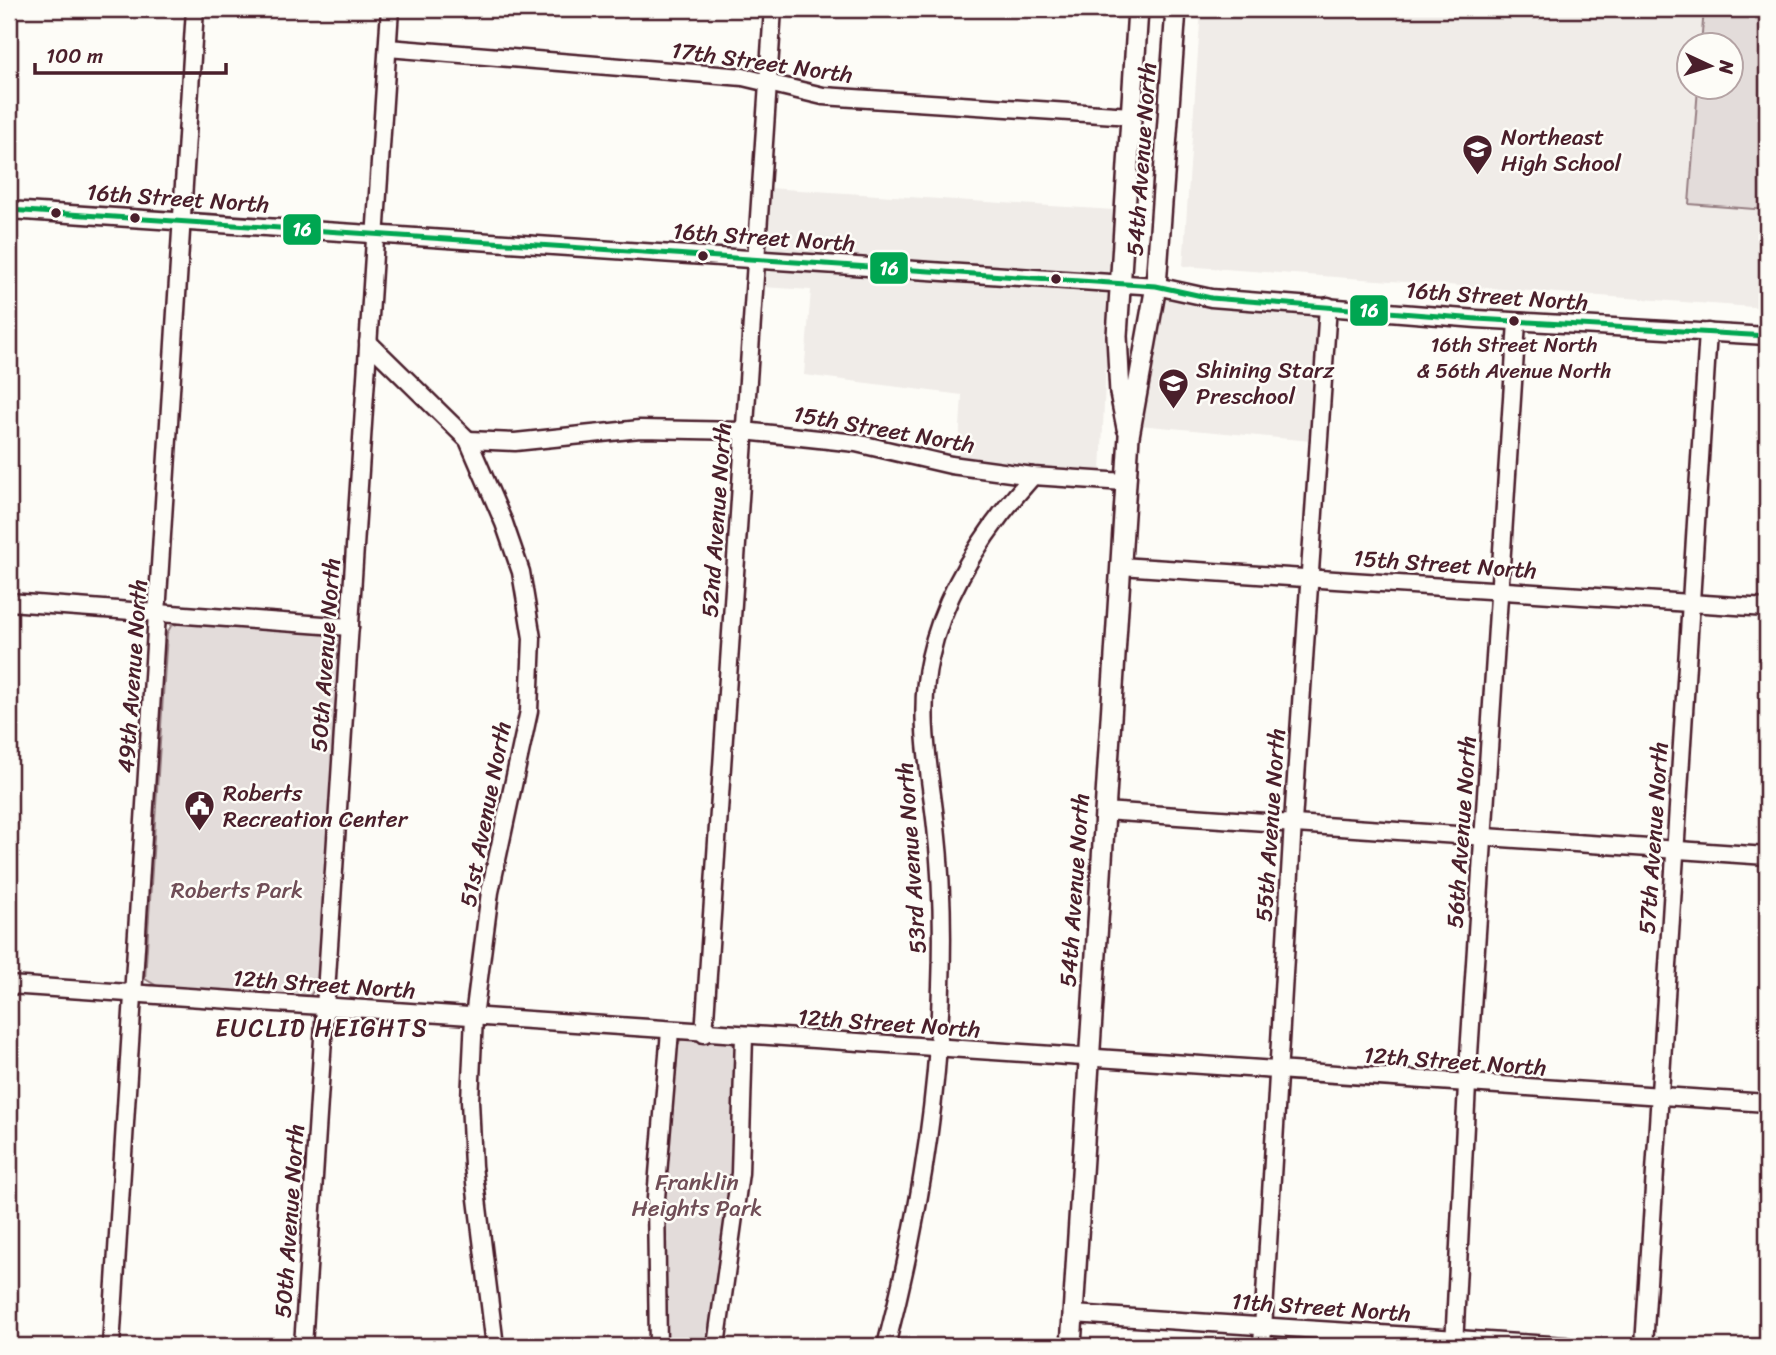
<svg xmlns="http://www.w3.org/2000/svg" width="1776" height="1355" viewBox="0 0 1776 1355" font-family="Sriracha,sans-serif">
<rect width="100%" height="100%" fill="#fdfcf7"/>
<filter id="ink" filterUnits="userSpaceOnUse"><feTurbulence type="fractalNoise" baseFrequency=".0143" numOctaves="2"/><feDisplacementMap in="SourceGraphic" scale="14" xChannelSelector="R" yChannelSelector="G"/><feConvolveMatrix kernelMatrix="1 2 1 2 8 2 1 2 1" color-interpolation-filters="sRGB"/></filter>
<g filter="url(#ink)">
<g fill="#f0ece8" fill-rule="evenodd">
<path d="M1201 9H1767V308L1183 266ZM1688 46H1730V88H1688Z"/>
<path d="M768 188 1114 210 1110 277 764 253Z"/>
<path d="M763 267 1109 290 1101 473 958 460 962 395 804 375 811 290 762 287Z"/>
<path d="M1162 294 1321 312 1312 441 1139 425Z"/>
</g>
<g fill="#e3dcda" stroke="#967e82" stroke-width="2">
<path d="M1704 9H1767V210L1689 204 1698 88H1730V46L1701 45Z"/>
<path d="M180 623 321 634C332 636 335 639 339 649L319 982 310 996 159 987 145 979 167 633 171 626Z"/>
<path d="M691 1038 729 1041 735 1046 731 1195 708 1346H666C658 1247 667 1147 677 1049L680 1040Z"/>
</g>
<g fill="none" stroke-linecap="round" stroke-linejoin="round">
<defs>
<g id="minor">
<path d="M388 48 743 77 823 96 1131 116"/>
<path d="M9 210 1156 286 1211 298 1477 319 1767 336"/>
<path d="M368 342 468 440 504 523 521 572 532 638 529 711 490 892 474 1017 470 1100 473 1166 495 1346"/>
<path d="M468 440 515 442 640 429 744 431 856 443 951 465 1033 476 1125 482"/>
<path d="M1120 566 1767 608"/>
<path d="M9 602 350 627"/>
<path d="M1104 811 1767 856"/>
<path d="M9 985 1767 1103"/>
<path d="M704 1034 773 9"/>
<path d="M1073 1314 1566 1346"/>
<path d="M111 1346 195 9"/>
<path d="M303 1346 390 9"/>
<path d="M658 1346 656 1198 670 1031"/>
<path d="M716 1346 740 1173 744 1036"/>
<path d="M886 1346C917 1227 938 1109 941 986 943 933 942 880 936 827 930 772 917 714 930 658 945 589 986 528 1033 476"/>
<path d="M1262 1346 1293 822 1328 306"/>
<path d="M1454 1346 1467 1085 1517 322"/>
<path d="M1644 1346 1708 332"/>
</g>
<g id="major">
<path d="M1127 428 1120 393 1117 336 1138 9"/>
<path d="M1071 1346 1129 436 1156 286 1176 9"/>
</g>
</defs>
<use href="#minor" stroke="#4a1f2b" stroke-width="21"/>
<use href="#major" stroke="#4a1f2b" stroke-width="24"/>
<use href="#minor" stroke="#fdfcf7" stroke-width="16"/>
<use href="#major" stroke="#fdfcf7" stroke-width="19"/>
<defs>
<path id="bus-1" d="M9 210 1156 286 1211 298 1477 319 1767 336"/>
</defs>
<use href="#bus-1" stroke="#fdfcf7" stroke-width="10"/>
<use href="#bus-1" stroke="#00a651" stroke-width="5"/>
</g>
</g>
<defs>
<symbol id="school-pin" viewBox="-11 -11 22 30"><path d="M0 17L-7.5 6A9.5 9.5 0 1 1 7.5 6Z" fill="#4a1f2b" stroke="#fdfcf7"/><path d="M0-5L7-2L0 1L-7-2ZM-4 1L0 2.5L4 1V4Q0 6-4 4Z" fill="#fff"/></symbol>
<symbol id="civic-pin" viewBox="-11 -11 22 30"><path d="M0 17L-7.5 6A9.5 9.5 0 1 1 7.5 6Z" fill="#4a1f2b" stroke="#fdfcf7"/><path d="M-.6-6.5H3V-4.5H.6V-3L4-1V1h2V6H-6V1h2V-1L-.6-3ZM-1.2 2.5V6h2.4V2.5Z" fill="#fff"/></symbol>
</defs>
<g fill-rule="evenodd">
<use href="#school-pin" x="1460" y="132" width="35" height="47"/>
<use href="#school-pin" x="1156" y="366" width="35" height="47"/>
<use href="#civic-pin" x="182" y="788" width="35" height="47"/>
</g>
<g fill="#4a1f2b" stroke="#fdfcf7" stroke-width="2.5">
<circle cx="56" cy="213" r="6"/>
<circle cx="135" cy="218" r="6"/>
<circle cx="703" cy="256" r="6"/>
<circle cx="1056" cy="279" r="6"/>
<circle cx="1514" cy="321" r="6"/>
</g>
<g text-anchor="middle" stroke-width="5" stroke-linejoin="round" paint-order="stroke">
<g font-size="21" fill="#4a1f2b" stroke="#fdfcf7">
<text x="1514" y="352">16th Street North<tspan x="1514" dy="26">&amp; 56th Avenue North</tspan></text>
</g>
<g font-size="23" fill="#4a1f2b" stroke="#fdfcf7">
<text transform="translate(762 62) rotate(8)" y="8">17th Street North</text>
<text transform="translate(1141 159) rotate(-86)" y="8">54th Avenue North</text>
<text transform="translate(178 198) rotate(4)" y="8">16th Street North</text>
<text transform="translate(764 237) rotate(4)" y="8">16th Street North</text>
<text transform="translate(1497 296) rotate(4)" y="8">16th Street North</text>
<text transform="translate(884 429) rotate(10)" y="8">15th Street North</text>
<text transform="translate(716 520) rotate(-86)" y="8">52nd Avenue North</text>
<text transform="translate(1445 564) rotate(4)" y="8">15th Street North</text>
<text transform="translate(325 655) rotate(-86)" y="8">50th Avenue North</text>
<text transform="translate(132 676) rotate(-86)" y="8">49th Avenue North</text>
<text transform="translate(485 814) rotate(-79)" y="8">51st Avenue North</text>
<text transform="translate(1270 825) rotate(-86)" y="8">55th Avenue North</text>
<text transform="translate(1461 832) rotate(-86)" y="8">56th Avenue North</text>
<text transform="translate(1653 838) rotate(-86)" y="8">57th Avenue North</text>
<text transform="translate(911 858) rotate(-94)" y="8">53rd Avenue North</text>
<text transform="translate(1074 890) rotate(-86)" y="8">54th Avenue North</text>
<text transform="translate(324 984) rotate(4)" y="8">12th Street North</text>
<text transform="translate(889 1023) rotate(4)" y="8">12th Street North</text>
<text transform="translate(1455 1061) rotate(4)" y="8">12th Street North</text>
<text transform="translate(289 1221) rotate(-86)" y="8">50th Avenue North</text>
<text transform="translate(1321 1307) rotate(4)" y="8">11th Street North</text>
</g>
<g font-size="23" fill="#4a1f2b" stroke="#fdfcf7" text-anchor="start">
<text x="1501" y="145">Northeast<tspan x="1501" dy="26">High School</tspan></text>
<text x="1196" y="378">Shining Starz<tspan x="1196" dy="26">Preschool</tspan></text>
<text x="223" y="801">Roberts<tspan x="223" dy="26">Recreation Center</tspan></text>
</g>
<g font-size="23" fill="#704e57" stroke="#fdfcf7">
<text x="237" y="898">Roberts Park</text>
<text x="697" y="1190">Franklin<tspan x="697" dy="26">Heights Park</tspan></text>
</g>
<g font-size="24" letter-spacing="2" fill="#4a1f2b" stroke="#fdfcf7">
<text x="322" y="1036">EUCLID HEIGHTS</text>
</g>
</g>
<g stroke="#fdfcf7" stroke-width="2.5">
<rect x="282" y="213" width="40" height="33" rx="7" fill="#00a651"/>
<rect x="869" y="251" width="40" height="34" rx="7" fill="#00a651"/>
<rect x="1349" y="294" width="40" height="33" rx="7" fill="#00a651"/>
</g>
<g font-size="19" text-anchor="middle" font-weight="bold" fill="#fff">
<text x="302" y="236">16</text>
<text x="889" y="275">16</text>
<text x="1369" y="317">16</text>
</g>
<rect width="1776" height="1355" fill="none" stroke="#fdfcf7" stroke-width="35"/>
<rect x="18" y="18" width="1741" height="1320" fill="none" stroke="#4a1f2b" stroke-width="2.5" filter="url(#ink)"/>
<g transform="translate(1710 66) rotate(94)"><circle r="33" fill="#fdfcf7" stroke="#b5a4a5" stroke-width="2"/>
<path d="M0-5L12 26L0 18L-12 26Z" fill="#4a1f2b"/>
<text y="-10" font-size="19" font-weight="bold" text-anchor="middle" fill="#4a1f2b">N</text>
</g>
<path d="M35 63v10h191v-10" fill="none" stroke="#4a1f2b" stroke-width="3.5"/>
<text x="46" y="63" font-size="21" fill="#4a1f2b" stroke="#fdfcf7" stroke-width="5" paint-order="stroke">100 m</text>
</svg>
